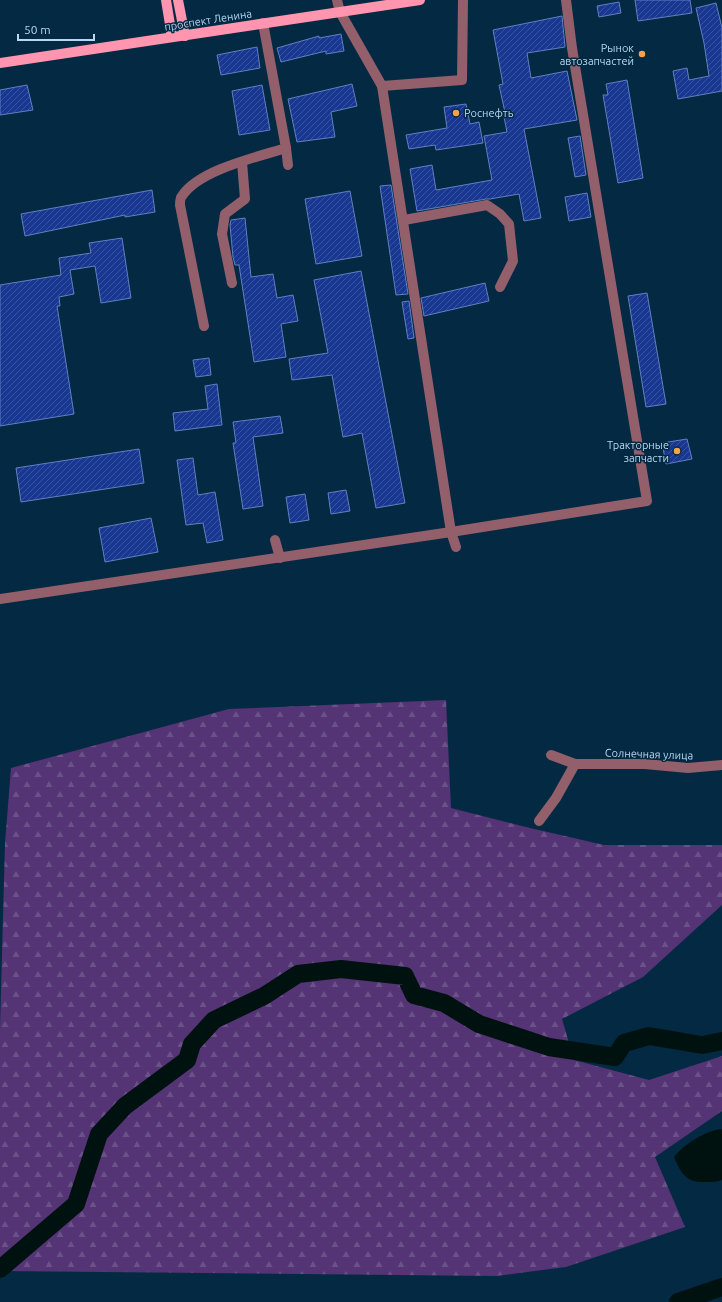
<svg xmlns="http://www.w3.org/2000/svg" width="722" height="1302" viewBox="0 0 722 1302" font-family="Ubuntu,sans-serif">
<defs>
<pattern id="forest-firs" width="22" height="20" patternUnits="userSpaceOnUse"><rect width="22" height="20" fill="#543474"/><path d="M5 1l3.5 6h-7zM16 11l3.5 6h-7z" fill="#6a5188"/></pattern>
<pattern id="building-hatch" width="6" height="6" patternUnits="userSpaceOnUse"><rect width="6" height="6" fill="#183791"/><path d="M-1 1l2-2M0 6l6-6M5 7l2-2" fill="none" stroke="#3753a1"/></pattern>
</defs>
<rect width="100%" height="100%" fill="#042943"/>
<path fill="url(#forest-firs)" d="M446 700 451 808 530 828 604 845H722V905L643 977 562 1019 574 1060 649 1080 722 1056V1111L655 1157 685 1227 566 1267 496 1276 0 1271V1029L5 843 11 768 229 709Z"/>
<path fill="#001210" d="M722 1129V1180C717 1182 712 1182 706 1182 687 1183 681 1174 674 1157 683 1145 706 1130 722 1129Z"/>
<g fill="none" stroke-linecap="round" stroke-linejoin="round">
<g stroke="#001210" stroke-width="18">
<path d="M0 1269 76 1204 99 1134 125 1106 187 1060 192 1044 214 1020 264 996 298 974 341 969 405 976 414 995 444 1003 479 1024 549 1047 615 1057 624 1043 649 1036 702 1045 722 1041"/>
<path d="M678 1302 722 1287"/>
</g>
</g>
<g fill="url(#building-hatch)" stroke="#627fc0">
<path d="M635 0H690L692 13 638 21Z"/>
<path d="M619 2 621 13 599 17 597 6Z"/>
<path d="M716 3 722 28V91L678 99 673 71 687 68 689 80 709 76 704 43 696 8Z"/>
<path d="M562 16 565 47 527 53 531 78 567 71 577 120 524 129 541 218 524 221 519 194 490 199H486L417 211 410 169 432 165 436 190 492 180 484 136 507 132 504 117H506L499 85 503 84 493 30Z"/>
<path d="M341 34 344 51 326 54V51L281 62 277 48 319 36V38Z"/>
<path d="M257 47 260 68 221 75 217 55Z"/>
<path d="M627 80 643 178 618 183 603 95H608L606 84Z"/>
<path d="M352 84 357 106 331 112 335 137 297 142 288 99Z"/>
<path d="M27 85 33 110 0 115V90Z"/>
<path d="M262 85 270 130 239 135 232 91Z"/>
<path d="M466 104 470 124 479 122 483 143 436 150 435 145 409 149 406 135 447 128 444 107Z"/>
<path d="M580 136 586 175 575 177 568 138Z"/>
<path d="M391 185 408 294 396 295 380 186Z"/>
<path d="M152 190 155 212 125 217V215L25 236 21 214Z"/>
<path d="M350 191 362 256 316 264 305 199Z"/>
<path d="M587 193 591 217 569 221 565 197Z"/>
<path d="M245 218 251 277 273 274 277 298 293 295 298 321 281 324 286 357 254 362 239 265H235L233 257 230 225 231 220Z"/>
<path d="M122 238 131 298 101 303 95 266 70 270 74 294 59 297 60 306H57L74 414 0 426V285L61 275 59 258 91 253 89 243Z"/>
<path d="M361 271 405 503 376 508 362 433 343 437 332 375 292 380 289 359 328 353 314 280Z"/>
<path d="M485 283 489 301 424 316 421 298Z"/>
<path d="M647 293 666 404 646 407 628 296Z"/>
<path d="M409 301 414 338 408 339 402 302Z"/>
<path d="M209 358 211 375 196 377 193 360Z"/>
<path d="M217 384 222 425 175 431 173 413 208 409 205 386Z"/>
<path d="M280 416 283 433 253 437 263 506 243 509 233 443H236L233 422Z"/>
<path d="M687 439 692 459 666 464 662 443Z"/>
<path d="M139 449 144 483 21 502 16 468Z"/>
<path d="M193 458 198 495 215 492 223 540 207 543 203 523 186 525 177 460Z"/>
<path d="M346 490 350 511 331 514 328 493Z"/>
<path d="M305 494 309 520 290 523 286 497Z"/>
<path d="M151 518 158 552 105 562 99 528Z"/>
</g>
<g fill="none" stroke-linecap="round" stroke-linejoin="round">
<g stroke="#925f6a" stroke-width="10">
<path d="M337 0 340 12 382 86 451 532 456 547"/>
<path d="M382 86 462 80 463 0"/>
<path d="M286 148 288 165"/>
<path d="M404 220 487 205 500 214 509 224 513 261 500 287"/>
<path d="M232 283 222 234 225 214 245 199 242 162"/>
<path d="M204 326 180 205C180 202 180 198 182 196 199 170 257 157 286 148L263 23"/>
<path d="M275 540 280 558"/>
<path d="M0 599 451 532 647 501 572 48 566 0"/>
<path d="M551 755 575 764H645L688 768 722 765"/>
<path d="M539 821 556 798 575 764"/>
</g>
<g stroke="#ff95ae" stroke-width="10">
<path d="M166 0 172 37"/>
<path d="M178 0 185 36"/>
<path d="M0 63 420 0"/>
</g>
</g>
<g fill="#f6a247" stroke="#042943" stroke-width="1.5">
<circle cx="642" cy="54" r="4"/>
<circle cx="456" cy="113" r="4"/>
<circle cx="677" cy="451" r="4"/>
</g>
<g text-anchor="middle" stroke-width="3" stroke-linejoin="round" paint-order="stroke">
<g font-size="11" fill="#b7d8f4" stroke="#042943">
<text transform="translate(208 20) rotate(-9)" y="4">проспект Ленина</text>
<text transform="translate(649 754) rotate(2)" y="4">Солнечная улица</text>
</g>
<g font-size="11" fill="#b7d8f4" stroke="#042943" text-anchor="end">
<text x="634" y="52">Рынок<tspan x="634" dy="13">автозапчастей</tspan></text>
<text x="464" y="117" text-anchor="start">Роснефть</text>
<text x="669" y="449">Тракторные<tspan x="669" dy="13">запчасти</tspan></text>
</g>
</g>
<path d="M18 34v6h76v-6" fill="none" stroke="#b7d8f4" stroke-width="2"/>
<text x="24" y="34" font-size="12" fill="#b7d8f4" stroke="#042943" stroke-width="3" paint-order="stroke">50 m</text>
</svg>
